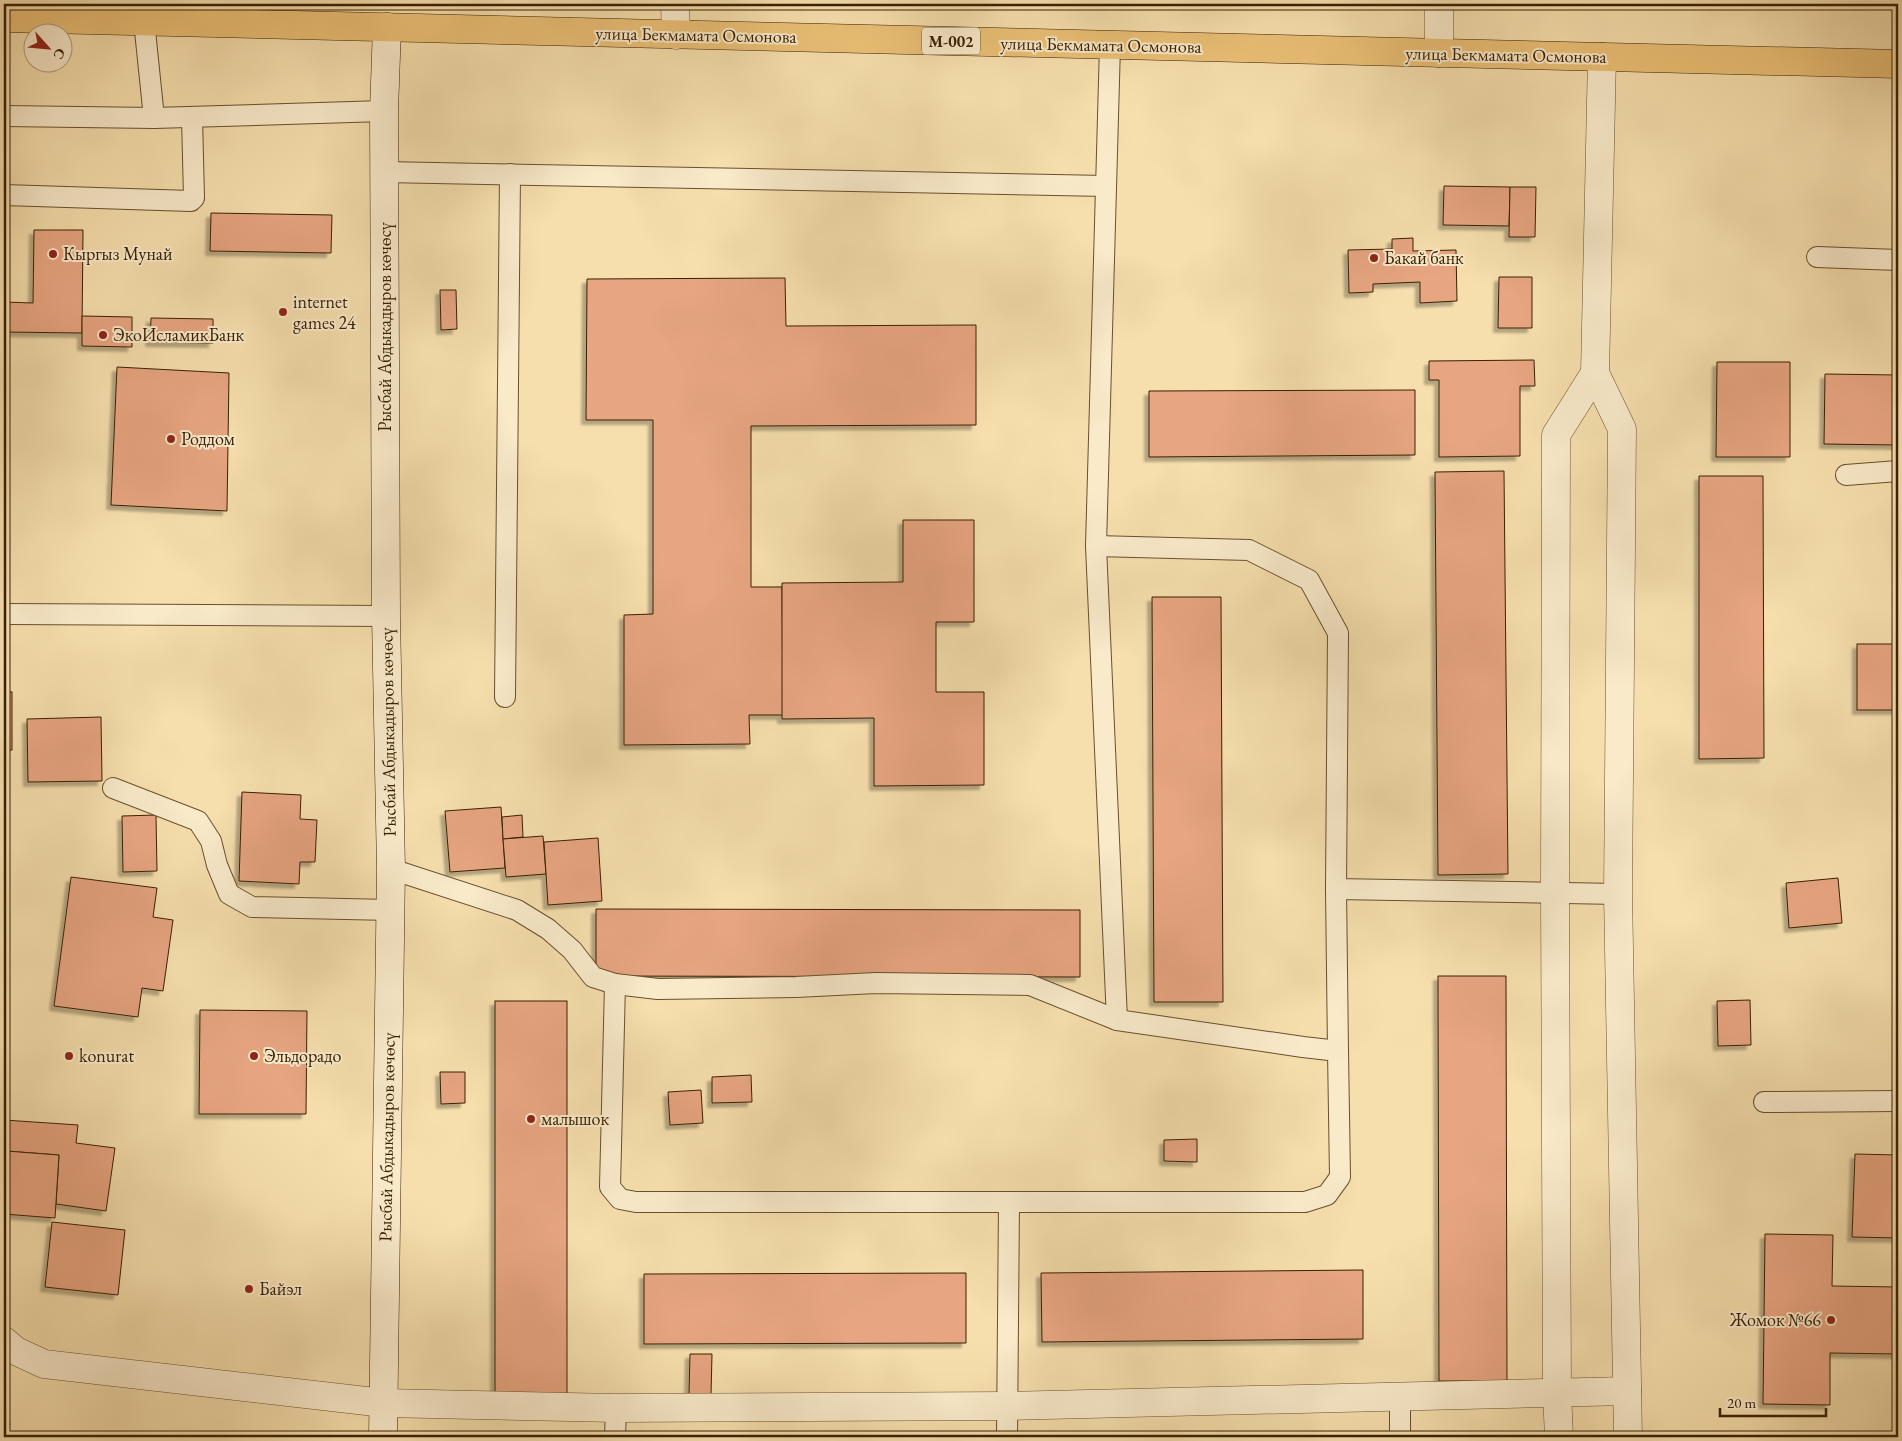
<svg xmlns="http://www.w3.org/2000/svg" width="1902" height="1441" viewBox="0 0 1902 1441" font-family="'EB Garamond',serif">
<defs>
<filter id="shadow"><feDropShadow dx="-4.5" dy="4.5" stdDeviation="1" flood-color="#0004"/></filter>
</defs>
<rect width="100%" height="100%" fill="#f6dfad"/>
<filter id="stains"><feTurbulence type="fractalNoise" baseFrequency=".004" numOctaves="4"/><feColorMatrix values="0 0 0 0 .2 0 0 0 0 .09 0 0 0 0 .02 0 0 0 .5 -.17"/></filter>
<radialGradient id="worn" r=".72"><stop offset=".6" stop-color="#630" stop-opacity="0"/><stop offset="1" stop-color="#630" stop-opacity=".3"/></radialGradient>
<g fill="#e7a581" stroke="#382003" filter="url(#shadow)">
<path d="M1444 186 1510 187 1509 226 1443 225Z"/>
<path d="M1510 187H1536L1535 237H1509Z"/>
<path d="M211 213 332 215 331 253 210 251Z"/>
<path d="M34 230H83L82 333 4 332V302L33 303Z"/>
<path d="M1413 238V251L1456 250 1457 301 1420 303V282L1373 284V292L1349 293 1348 250 1392 249V239Z"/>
<path d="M1499 277H1532V328H1498Z"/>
<path d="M785 278 786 326 976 325V425L751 426V587H782L783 715H749L750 744 624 745V615L653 614V420H586L587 279Z"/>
<path d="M440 290H456L457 329 441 330Z"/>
<path d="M82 316 132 317V347L82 346Z"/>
<path d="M151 318 213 319V343L150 342Z"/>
<path d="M1534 360 1535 386H1520V456L1439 457V380H1429V361Z"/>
<path d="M1717 362H1790V457H1716Z"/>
<path d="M117 367 229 373 227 511 111 505Z"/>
<path d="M1825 374 1898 375V445L1824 444Z"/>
<path d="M1415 390V455L1149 457V391Z"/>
<path d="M1504 471 1508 874 1438 875 1435 472Z"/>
<path d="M1699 476H1763L1764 758 1699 759Z"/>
<path d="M903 520H974V622H936V692H984V785L874 786V718L782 719V583L903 582Z"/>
<path d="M1152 597H1221L1223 1002H1154Z"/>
<rect x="1857" y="644" width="41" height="66"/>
<rect x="4" y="692" width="8" height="58"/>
<path d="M101 717 102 781 28 782 27 719Z"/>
<path d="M242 792 301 795 300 819 317 820 315 862H300L299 884 239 881Z"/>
<path d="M501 807 505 868 450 872 445 811Z"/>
<path d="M156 815 157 871 123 872 122 816Z"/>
<path d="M522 815 523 837 503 839 502 817Z"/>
<path d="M543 836 546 874 506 877 503 839Z"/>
<path d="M598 838 602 901 548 905 544 842Z"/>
<path d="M71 877 157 888 153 917 173 920 163 991 142 988 138 1017 54 1006Z"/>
<path d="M1838 878 1842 923 1789 928 1786 883Z"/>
<path d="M596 909 1080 910V977L596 976Z"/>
<path d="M1438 976H1506L1507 1381H1439Z"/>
<path d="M1750 1000 1751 1045 1718 1046 1717 1001Z"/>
<rect x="495" y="1001" width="72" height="402"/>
<path d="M200 1010 307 1011 306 1114H199Z"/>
<path d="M440 1072H465V1103L441 1104Z"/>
<path d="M751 1075 752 1102 712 1103V1077Z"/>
<path d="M701 1090 703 1123 670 1125 668 1092Z"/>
<path d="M4 1120 78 1125 76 1143 115 1148 106 1211 56 1204 59 1155 6 1151 5 1169H4Z"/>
<path d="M1197 1139V1162L1164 1161V1140Z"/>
<path d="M6 1151 59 1155 55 1218 4 1214Z"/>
<path d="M1855 1154 1898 1155V1238L1852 1237Z"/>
<path d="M52 1222 125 1230 118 1295 45 1287Z"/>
<path d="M1765 1234 1833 1235 1832 1286 1898 1287V1354L1830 1353V1405L1763 1404Z"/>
<path d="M1363 1270V1339L1042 1342 1041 1273Z"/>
<path d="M966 1273V1343L644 1344V1274Z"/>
<path d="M690 1354H712L711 1395H689Z"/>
<path d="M4 1386 10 1425 4 1426Z"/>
</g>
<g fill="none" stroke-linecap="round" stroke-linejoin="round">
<defs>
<g id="service">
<path d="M144 21 154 118"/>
<path d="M4 116 154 118 384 111"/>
<path d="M384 172 1106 186"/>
<path d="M4 195 191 201 194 198 192 117"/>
<path d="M1817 257 1898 260"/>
<path d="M1846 475 1898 471"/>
<path d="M1096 546 1249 550 1309 580 1338 633 1336 889 1618 894"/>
<path d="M4 614 386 616"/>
<path d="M505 697 510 174"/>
<path d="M113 788 198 821 211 841 217 865 229 894 252 907 391 910"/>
<path d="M391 869 517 910 548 929 572 950 593 977 615 984 658 989 796 987 876 983 1030 985 1117 1020 1096 546 1110 45"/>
<path d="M615 984 610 1187 620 1199 636 1202H1305L1327 1195 1340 1177 1338 1051"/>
<path d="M1117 1020 1303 1047 1338 1051 1336 889"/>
<path d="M1764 1102 1898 1101"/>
<path d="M1400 1396V1437"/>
<path d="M615 1437 616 1408"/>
<path d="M1007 1437 1009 1202"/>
</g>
<path id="pedestrian" d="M1559 1437 1557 1393 1555 893 1556 435 1595 373"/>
<g id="minor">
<path d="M675 4 676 35"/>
<path d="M1439 53V4"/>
<path d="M1602 57 1595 373 1622 429 1618 894 1628 1437"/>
<path d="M4 1341 16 1351 44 1364 384 1403 616 1408 1007 1406 1627 1391"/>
</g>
<path id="secondary" d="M383 1437 391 869 386 616 384 111 387 27"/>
<path id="trunk" d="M4 18 1898 64"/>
</defs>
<use href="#service" stroke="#68502e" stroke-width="22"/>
<use href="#pedestrian" stroke="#68502e" stroke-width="29"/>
<use href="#minor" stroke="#68502e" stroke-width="29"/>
<use href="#secondary" stroke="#382003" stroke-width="29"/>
<use href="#trunk" stroke="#382003" stroke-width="29"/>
<use href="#service" stroke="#f9eaca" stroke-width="20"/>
<use href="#pedestrian" stroke="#f9eaca" stroke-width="28"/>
<use href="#minor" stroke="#f9eaca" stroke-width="28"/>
<use href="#secondary" stroke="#f9eaca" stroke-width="28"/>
<use href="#trunk" stroke="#ebc076" stroke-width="28"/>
</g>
<g fill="#8f2418" stroke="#f9eaca" stroke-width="2">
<circle cx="53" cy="254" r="5"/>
<circle cx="1374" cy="258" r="5"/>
<circle cx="283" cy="312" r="5"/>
<circle cx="103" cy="335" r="5"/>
<circle cx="171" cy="439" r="5"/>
<circle cx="69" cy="1056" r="5"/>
<circle cx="254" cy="1056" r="5"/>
<circle cx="531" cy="1119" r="5"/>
<circle cx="249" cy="1289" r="5"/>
<circle cx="1831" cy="1320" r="5"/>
</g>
<g text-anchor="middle" stroke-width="4" stroke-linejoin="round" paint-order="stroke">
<rect fill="#f9eaca" stroke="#725d3f" stroke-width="1" x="922" y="27.5" width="58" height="27" rx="4"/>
<g font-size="16" font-weight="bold" fill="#382003">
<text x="951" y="47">M-002</text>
</g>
<g font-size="18" fill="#382003" stroke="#f9eaca">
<text transform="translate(696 35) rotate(1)" y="6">улица Бекмамата Осмонова</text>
<text transform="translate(1101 45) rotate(1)" y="6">улица Бекмамата Осмонова</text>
<text transform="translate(1506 55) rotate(1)" y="6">улица Бекмамата Осмонова</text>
<text transform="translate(385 327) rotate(-90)" y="6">Рысбай Абдыкадыров көчөсү</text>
<text transform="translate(388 732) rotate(-91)" y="6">Рысбай Абдыкадыров көчөсү</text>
<text transform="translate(387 1137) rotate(-89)" y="6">Рысбай Абдыкадыров көчөсү</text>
</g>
<g font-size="18" fill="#382003" stroke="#f9eaca" text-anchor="start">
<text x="63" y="260">Кыргыз Мунай</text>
<text x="1384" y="264">Бакай банк</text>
<text x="293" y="308">internet<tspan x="293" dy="21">games 24</tspan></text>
<text x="113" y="341">ЭкоИсламикБанк</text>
<text x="181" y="445">Роддом</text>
<text x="79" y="1062">konurat</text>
<text x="264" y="1062">Эльдорадо</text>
<text x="541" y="1125">малышок</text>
<text x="259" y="1295">Байэл</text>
<text x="1821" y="1326" text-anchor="end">Жомок №66</text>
</g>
</g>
<rect width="1902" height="1441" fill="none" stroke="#f6dfad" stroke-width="20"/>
<rect x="5" y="5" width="1892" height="1431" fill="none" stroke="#382003" stroke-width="2.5"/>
<rect x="10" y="10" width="1882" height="1421" fill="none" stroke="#382003"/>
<g transform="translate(48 48) rotate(117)"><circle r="24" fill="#f9eaca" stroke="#ac997a"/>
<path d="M0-4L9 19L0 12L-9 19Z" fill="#8f2418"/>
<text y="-8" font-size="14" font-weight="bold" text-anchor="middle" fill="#382003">С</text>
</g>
<path d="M1720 1408v8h106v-8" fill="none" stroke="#382003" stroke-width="2.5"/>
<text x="1727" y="1408" font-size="15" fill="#382003" stroke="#f9eaca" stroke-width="4" paint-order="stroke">20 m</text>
<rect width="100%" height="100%" filter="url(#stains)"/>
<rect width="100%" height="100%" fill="url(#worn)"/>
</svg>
